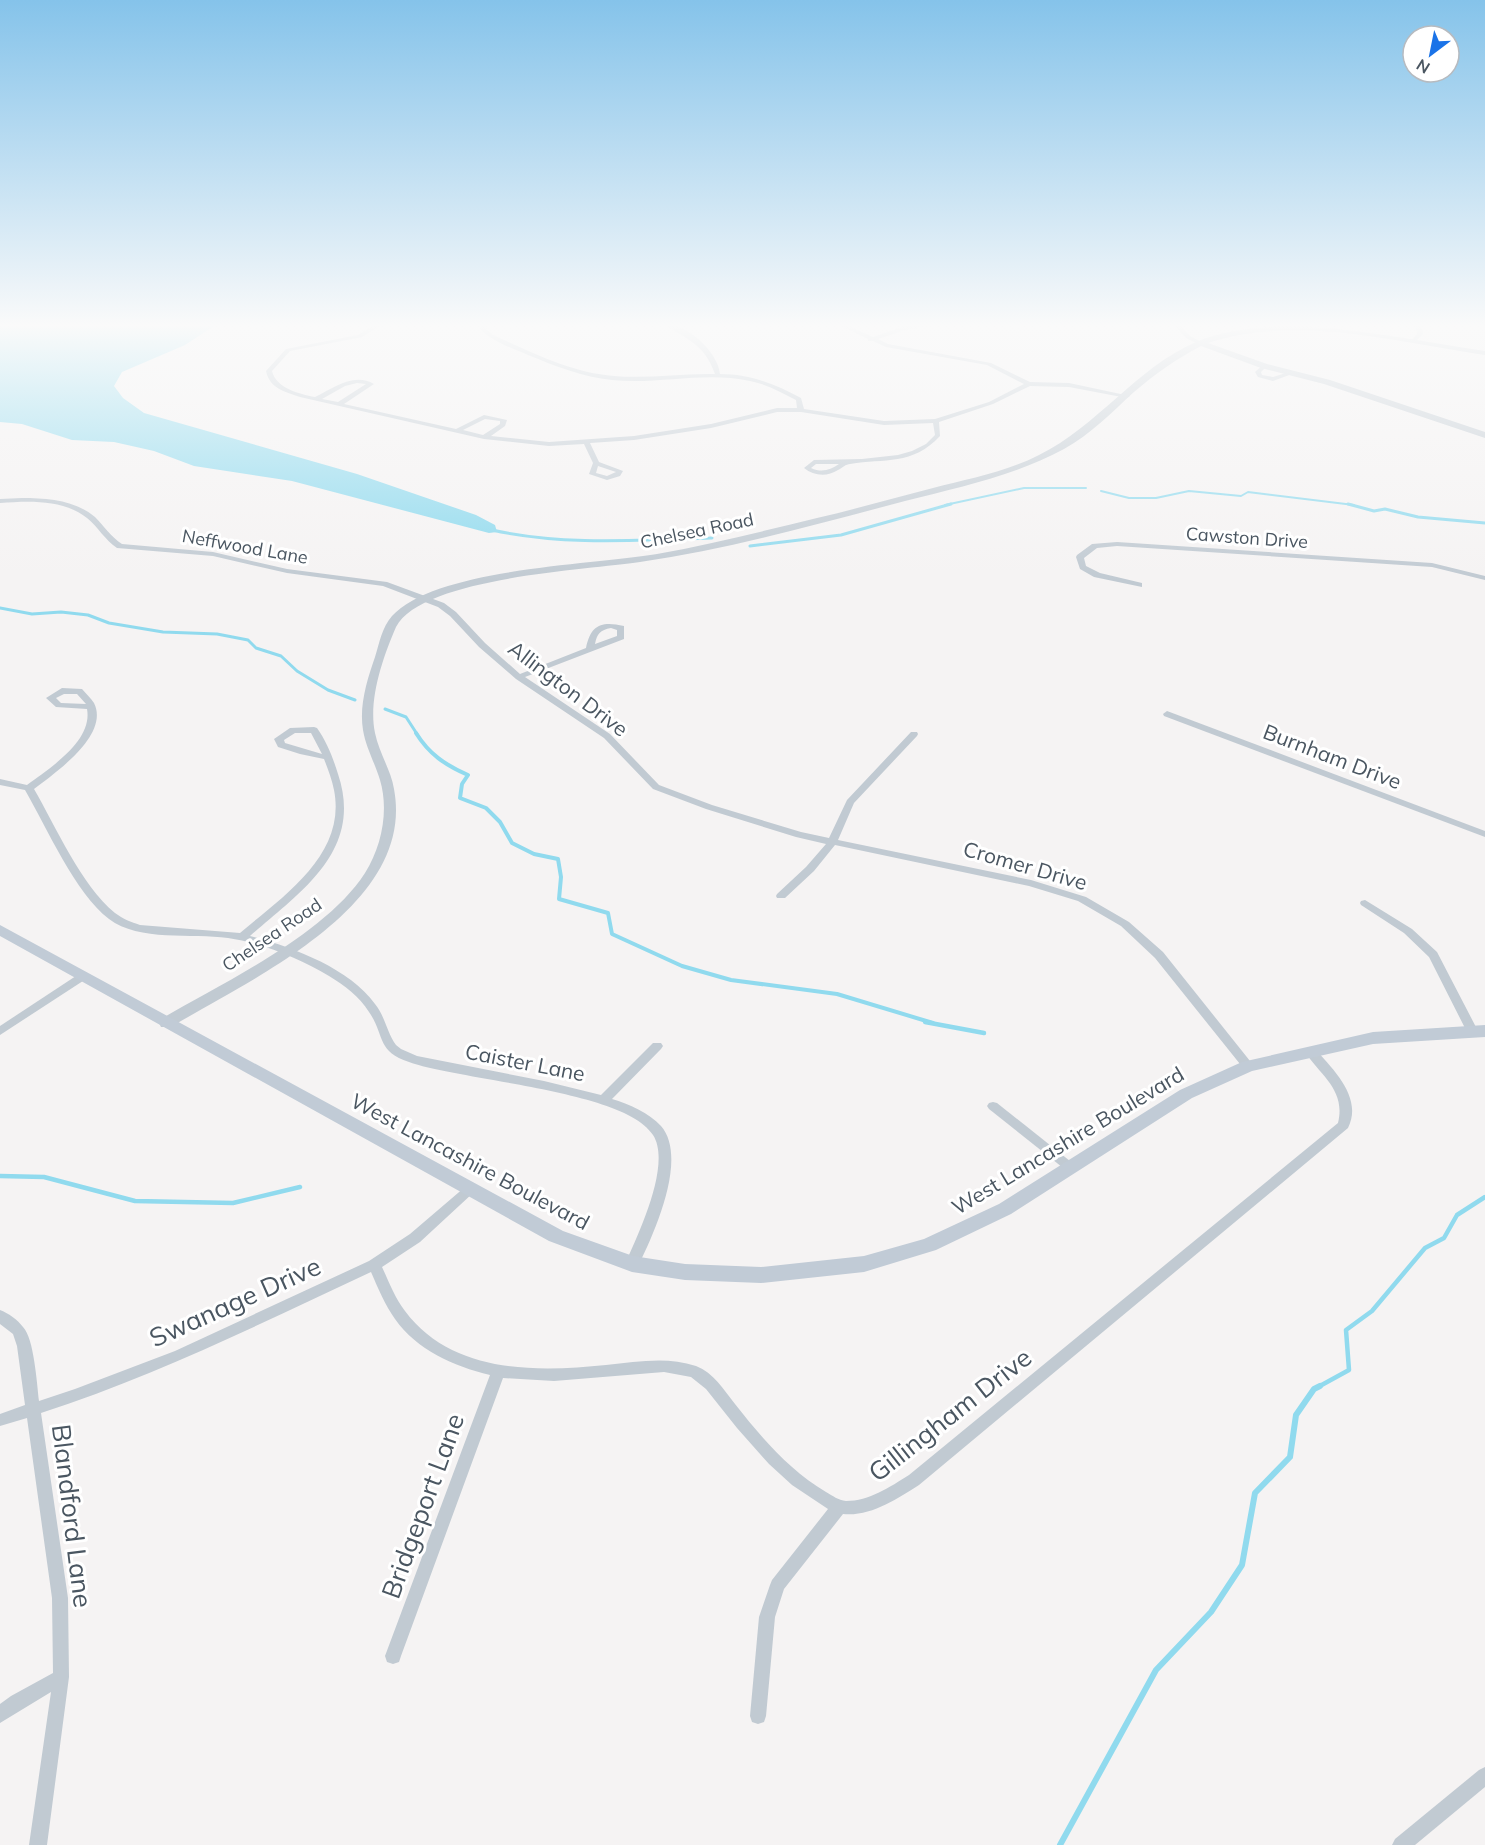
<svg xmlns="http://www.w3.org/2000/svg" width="1485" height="1845" viewBox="0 0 1485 1845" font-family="Mulish,sans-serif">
<rect width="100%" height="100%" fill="#f5f3f3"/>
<path fill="#90daee" d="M0 323H225L217 324 185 345 122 372 114 386 123 398 144 413 357 474 476 515 495 525 497 532 489 533 292 481 194 466 154 451 114 442 72 440 22 424 0 422Z"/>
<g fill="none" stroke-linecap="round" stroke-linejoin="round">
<g stroke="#90daee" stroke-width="2">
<path d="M1101 491 1129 498H1156L1189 491 1241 496 1248 492 1354 505"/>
<path d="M945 505 1024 488H1086"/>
</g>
<g stroke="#90daee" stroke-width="3">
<path d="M1348 504 1374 511 1385 509 1418 517 1485 523"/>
<path d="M492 530C564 546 639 540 712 538"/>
<path d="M750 546 841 535 951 504"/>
<path d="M0 608 32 614 61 612 88 615 109 623 163 632 217 634 248 640 256 648 281 656 297 671 328 690 355 700"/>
<path d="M385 709 406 717 417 734"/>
</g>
<path stroke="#90daee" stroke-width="4" d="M416 733C429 754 445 765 468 775L462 784 460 798 486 808 500 822 512 843 534 854 558 859 561 877 559 899 608 913 612 934 682 966 731 980 837 994 933 1023"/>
<g stroke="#90daee" stroke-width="4.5">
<path d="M925 1022 984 1033"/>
<path d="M0 1176 44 1177 135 1201 233 1203 300 1187"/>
<path d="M1318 1387 1349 1370 1346 1330 1372 1311 1425 1248 1444 1238 1457 1215 1485 1197"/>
</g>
<path stroke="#90daee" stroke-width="6" d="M1060 1845 1156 1670 1211 1612 1242 1565 1255 1493 1290 1457 1296 1415 1314 1389 1320 1386"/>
<g fill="#c1cad2" fill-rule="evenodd">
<path d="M377 323H384L362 337 290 351 272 371C276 388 299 394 315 397 333 388 354 372 374 384L344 404 456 429 484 415 507 420 505 426 491 436 549 442 634 436 711 424 777 408H797L796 400C781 392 766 384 750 381 704 371 658 385 612 380 583 377 555 366 528 355 512 348 493 342 480 329L482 323H488L486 329 493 335C531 352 572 373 614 376 648 379 682 373 715 374 704 343 687 340 662 323 685 322 718 351 720 374 750 374 775 384 801 398L804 409 884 421 935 419 989 402 1024 384 987 365 886 347 873 341H868V339L835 323H842L873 337 904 326 934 323V325L905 330 878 339 888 344 991 363 1030 382 1069 383 1130 396 1127 398 1069 387 1030 386 993 404 939 422 940 436C912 466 885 458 850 464 846 464 842 468 838 470 827 477 814 476 804 468L814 460 862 459 898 455 912 451 926 444 935 435 933 423 884 425 801 412H777L711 428 634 440 590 443 599 462 623 471 620 476 607 480 589 474 593 463 584 444 549 446 484 439 300 397C284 391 270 389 266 371L286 349 358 335ZM357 383 366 384 338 402 322 399 345 386ZM485 419 500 421V424L483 435 463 430ZM816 464H839C830 470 822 473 811 468ZM598 466 616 472 607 476 596 473Z"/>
<path d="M1172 323H1178L1190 336 1203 343 1198 344 1186 338Z"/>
<path d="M1415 323H1421L1423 334 1415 342 1412 340 1417 334Z"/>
<path d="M1264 364 1267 366 1261 372 1262 375 1273 377 1289 372 1292 374 1273 381 1258 377 1255 372Z"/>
<path d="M22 498C47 498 75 500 95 517 104 526 111 537 122 544L213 552 287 569 387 582 444 603 456 612 485 643 520 674 586 648C591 624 602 621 624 626V639L525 677 610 734 659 785 712 805 801 832 829 838 847 800 911 732H917L918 734 917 736 854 803 838 840 1031 880 1086 897 1129 922 1163 952 1254 1066 1252 1069H1244L1155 958 1121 926 1078 901 1029 886 835 845 814 871 785 898H777L776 896 777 894 806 867 826 844 796 837 706 809 653 789 604 738 516 679 479 647 450 616 438 607 383 586 287 573 213 556 117 548C105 540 98 527 87 518 63 499 29 501 0 503V499ZM611 628 617 630V636L595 644C597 634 600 630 611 628Z"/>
<path d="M1117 542 1432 563 1485 576V580L1432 567 1117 546 1097 548 1084 558 1086 566 1100 573 1142 583V587L1094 577 1080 569 1076 557 1077 555 1092 544Z"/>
<path d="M62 688 82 689C86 694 91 698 94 703 110 735 55 773 34 789 56 827 81 885 115 913 123 919 131 922 140 925L240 933C282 897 347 855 334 790 332 780 328 769 324 759L300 754 278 747 274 739 290 728 314 727 317 728C327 742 333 758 338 774 364 851 300 892 250 936 292 947 349 968 375 1004 385 1016 387 1033 396 1045L401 1049 417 1056 544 1081 601 1095 653 1043H661L663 1046 661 1049 612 1099C629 1104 649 1113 661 1126 689 1158 653 1236 637 1268L632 1269 627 1268 625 1264C638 1235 672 1164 653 1135 625 1090 462 1081 409 1062 376 1051 385 1035 369 1012 359 996 345 986 329 976 299 958 263 943 228 938 192 933 139 942 109 919 75 893 47 828 25 790L0 785V779L27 785C50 768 93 741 87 709L56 707 46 698ZM64 694H77L86 704 61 703 56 698ZM295 733H311L322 754 285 743 284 740Z"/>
<path d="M1167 711 1485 831V837L1164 716 1163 714Z"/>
<path d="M1365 900 1412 929 1437 952 1478 1031 1476 1034H1468L1429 957 1404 933 1361 905 1360 903 1361 901Z"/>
<path d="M82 972 86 973 87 976 86 979 0 1035V1026Z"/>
<path d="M1311 1048 1315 1049C1334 1070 1363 1098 1348 1128L919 1485C897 1499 870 1517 843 1514L784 1589 775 1617 766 1716 764 1722 758 1724 752 1722 750 1716 759 1617 770 1585 772 1580 828 1509 792 1485 769 1464 737 1428 706 1389 691 1377 664 1372 554 1381 503 1378 401 1656 399 1662 393 1664 387 1662 385 1656 490 1375C453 1366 417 1350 395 1319 385 1305 378 1288 371 1272 262 1323 155 1376 41 1413L68 1598 69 1677 47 1845H29L51 1692 0 1723V1704L11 1696 53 1673 52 1598 27 1418 0 1426V1414L25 1405 17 1346 13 1334 0 1324V1310C8 1313 18 1320 23 1327 34 1338 37 1384 39 1401L75 1389 175 1351 369 1261 410 1234 465 1187 469 1185 473 1187 475 1190 473 1193 420 1242 382 1267C389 1282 395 1298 405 1311 452 1374 536 1372 606 1365 637 1362 666 1356 696 1366 714 1373 723 1389 735 1404 761 1437 789 1470 826 1492 833 1496 838 1500 846 1501 869 1501 890 1487 909 1475L1338 1123C1346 1090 1321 1076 1305 1052L1307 1049Z"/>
<path d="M993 1102 997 1103 1075 1165 1077 1168 1075 1171 1071 1173 1067 1171 989 1109 987 1106 989 1103Z"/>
<path d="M1485 1767V1787L1415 1845H1392L1395 1839 1479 1770Z"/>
</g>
<path fill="#c1cad2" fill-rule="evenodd" d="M1291 326C1356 328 1420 341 1485 351V355C1394 342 1298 314 1208 343L1267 364 1330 380 1485 432V438L1324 384 1261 368 1201 346C1176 359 1155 374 1134 392 1112 412 1090 435 1064 449 1014 476 959 487 905 501 818 524 729 549 640 562 587 570 422 577 396 627 383 657 368 700 375 733 379 753 391 770 394 789 416 906 252 978 171 1027H161L159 1023 161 1019C224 982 325 935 365 873 382 846 389 810 380 780 375 763 366 748 363 730 359 706 367 680 375 657 379 644 382 627 392 616 436 568 592 565 657 554 711 544 764 531 817 518 856 509 894 498 933 488 968 479 1006 472 1039 455 1098 426 1136 368 1196 342 1225 330 1259 327 1291 326Z"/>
<path fill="#c1cbd6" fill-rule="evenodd" d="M0 925 563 1231 633 1256 685 1264 761 1267 864 1256 924 1239 999 1204 1180 1090 1242 1062 1373 1032 1485 1025V1037L1373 1044 1252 1071 1192 1098 1011 1214 936 1250 864 1272 761 1283 685 1280 632 1272 549 1241 0 936Z"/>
</g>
<linearGradient id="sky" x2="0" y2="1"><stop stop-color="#85c3ea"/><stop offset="0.56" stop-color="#fafafa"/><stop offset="1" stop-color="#fafafa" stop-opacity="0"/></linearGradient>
<rect width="1485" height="581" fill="url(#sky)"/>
<g text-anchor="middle" stroke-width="6" stroke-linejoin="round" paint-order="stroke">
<g font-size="18" fill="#4a5661" stroke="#fff">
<text transform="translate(697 531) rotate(-12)" y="6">Chelsea Road</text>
<text transform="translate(1247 538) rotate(4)" y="6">Cawston Drive</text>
<text transform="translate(245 547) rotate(10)" y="6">Neffwood Lane</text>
<text transform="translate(272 935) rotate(-34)" y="6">Chelsea Road</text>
</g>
<g font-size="21" fill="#4a5661" stroke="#fff">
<text transform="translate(568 689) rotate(37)" y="7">Allington Drive</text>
<text transform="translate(1332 757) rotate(21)" y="7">Burnham Drive</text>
<text transform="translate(1025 866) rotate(16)" y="7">Cromer Drive</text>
<text transform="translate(525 1063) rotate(11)" y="7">Caister Lane</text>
<text transform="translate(1068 1141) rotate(-31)" y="7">West Lancashire Boulevard</text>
<text transform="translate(470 1162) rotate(28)" y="7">West Lancashire Boulevard</text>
</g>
<g font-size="26" fill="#4a5661" stroke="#fff">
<text transform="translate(235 1302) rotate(-24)" y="9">Swanage Drive</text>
<text transform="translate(950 1415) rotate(-38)" y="9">Gillingham Drive</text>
<text transform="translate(423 1506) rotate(-70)" y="9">Bridgeport Lane</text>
<text transform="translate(72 1516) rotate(83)" y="9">Blandford Lane</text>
</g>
</g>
<g transform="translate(1431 54) rotate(212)"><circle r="28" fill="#ffffff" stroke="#b7bbc0" stroke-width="1.5"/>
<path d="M0-4.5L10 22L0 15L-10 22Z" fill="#1a73e8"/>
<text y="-9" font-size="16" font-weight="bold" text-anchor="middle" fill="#4a5661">N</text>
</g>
</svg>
